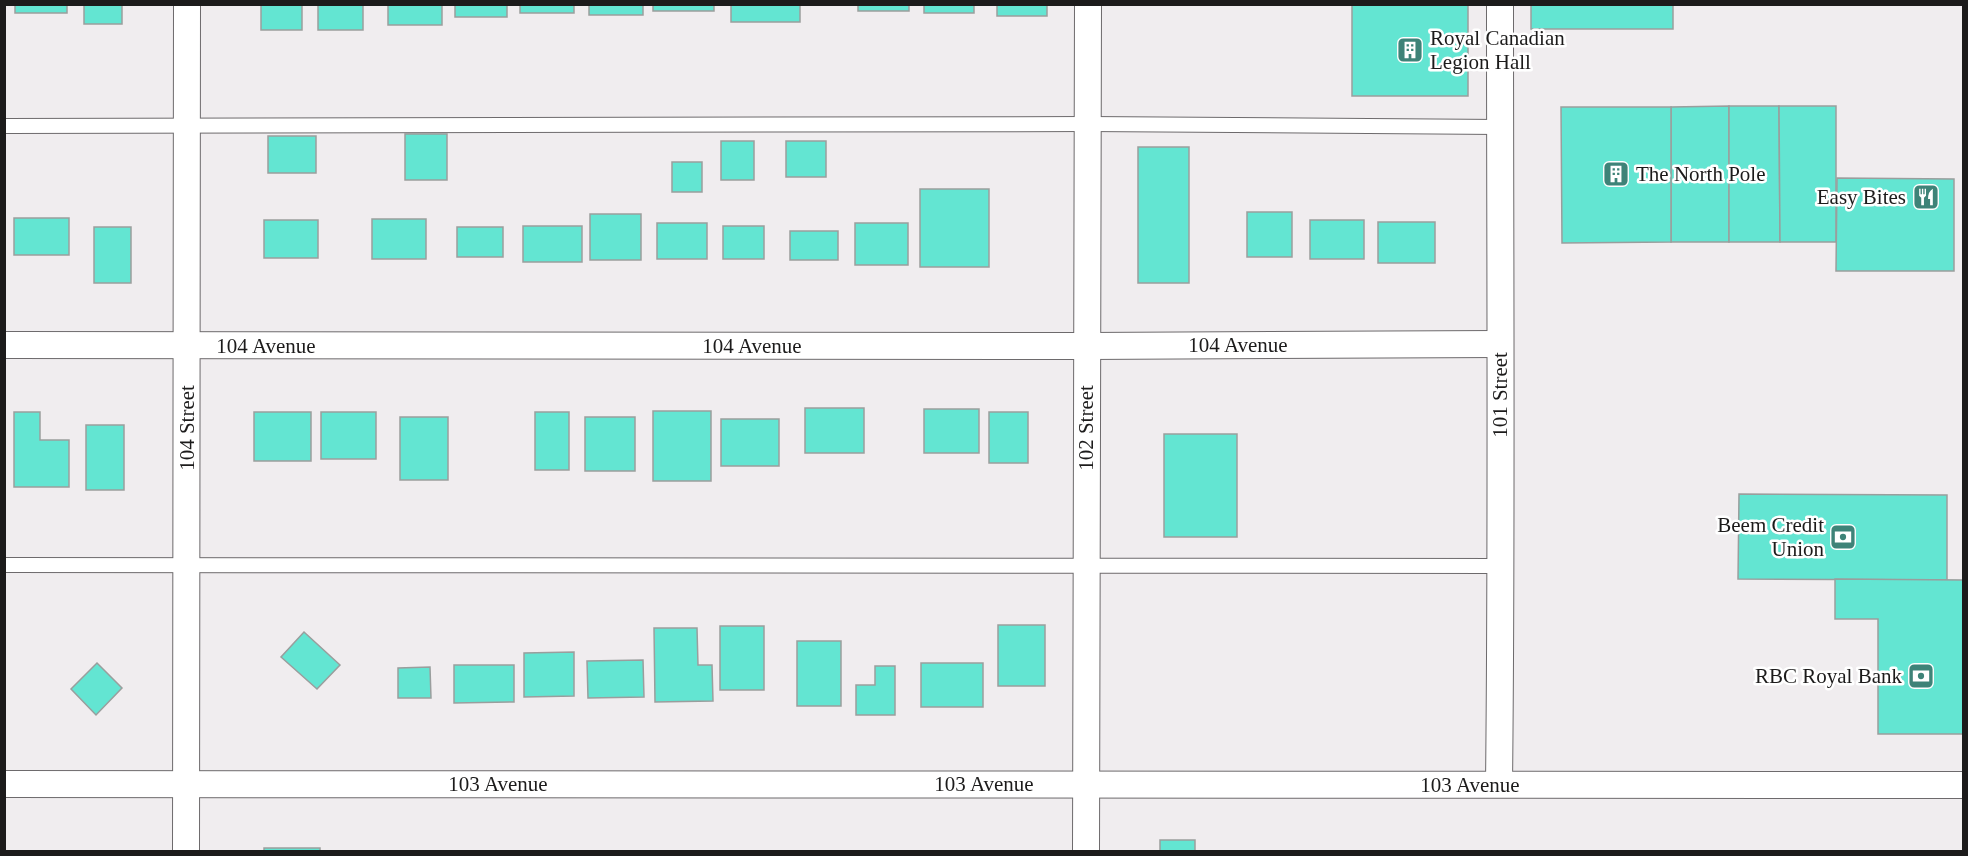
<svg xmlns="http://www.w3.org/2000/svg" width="1968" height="856" viewBox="0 0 1968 856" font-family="Georgia,serif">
<rect width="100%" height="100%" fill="#f0edef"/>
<g fill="#63e5d2" stroke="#9a9e9d" stroke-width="1.5">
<rect x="15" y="4" width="52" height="9"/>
<rect x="84" y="4" width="38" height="20"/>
<rect x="261" y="4" width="41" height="26"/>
<rect x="318" y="4" width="45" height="26"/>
<rect x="388" y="4" width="54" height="21"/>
<rect x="455" y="4" width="52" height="13"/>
<rect x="520" y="4" width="54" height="9"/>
<rect x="589" y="4" width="54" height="11"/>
<rect x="653" y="4" width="61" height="7"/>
<rect x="731" y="4" width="69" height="18"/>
<rect x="858" y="4" width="51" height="7"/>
<rect x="924" y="4" width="50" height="9"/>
<rect x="997" y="4" width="50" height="12"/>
<rect x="1352" y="4" width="116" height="92"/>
<rect x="1531" y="4" width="142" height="25"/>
<path d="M1729 106V242H1671V107Z"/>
<path d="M1729 106H1779L1780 242H1729Z"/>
<path d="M1779 106H1836V242H1780Z"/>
<path d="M1561 107H1671V242L1562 243Z"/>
<rect x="405" y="134" width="42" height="46"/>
<rect x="268" y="136" width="48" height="37"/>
<rect x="721" y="141" width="33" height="39"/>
<rect x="786" y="141" width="40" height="36"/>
<rect x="1138" y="147" width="51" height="136"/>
<rect x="672" y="162" width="30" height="30"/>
<path d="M1837 178 1954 179V271H1836Z"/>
<rect x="920" y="189" width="69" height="78"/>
<rect x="1247" y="212" width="45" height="45"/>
<rect x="590" y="214" width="51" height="46"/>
<rect x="14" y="218" width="55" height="37"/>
<rect x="372" y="219" width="54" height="40"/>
<rect x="264" y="220" width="54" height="38"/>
<rect x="1310" y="220" width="54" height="39"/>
<rect x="1378" y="222" width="57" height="41"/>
<rect x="657" y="223" width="50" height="36"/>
<rect x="855" y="223" width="53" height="42"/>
<rect x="523" y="226" width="59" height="36"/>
<rect x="723" y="226" width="41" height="33"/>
<rect x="94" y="227" width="37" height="56"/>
<rect x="457" y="227" width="46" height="30"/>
<rect x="790" y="231" width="48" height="29"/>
<rect x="805" y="408" width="59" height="45"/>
<rect x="924" y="409" width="55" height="44"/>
<rect x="653" y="411" width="58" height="70"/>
<path d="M14 412H40V440H69V487H14Z"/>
<rect x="254" y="412" width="57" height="49"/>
<rect x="321" y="412" width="55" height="47"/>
<rect x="535" y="412" width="34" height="58"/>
<rect x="989" y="412" width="39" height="51"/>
<rect x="400" y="417" width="48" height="63"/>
<rect x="585" y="417" width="50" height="54"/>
<rect x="721" y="419" width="58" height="47"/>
<rect x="86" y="425" width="38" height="65"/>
<rect x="1164" y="434" width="73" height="103"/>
<path d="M1739 494 1947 495V580L1738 579Z"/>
<path d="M1835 579 1964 580V734H1878V619H1835Z"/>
<rect x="998" y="625" width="47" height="61"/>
<rect x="720" y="626" width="44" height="64"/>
<path d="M654 628H697L698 665H712L713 701 655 702Z"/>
<path d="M304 632 340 665 317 689 281 657Z"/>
<rect x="797" y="641" width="44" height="65"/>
<path d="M574 652V696L524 697V653Z"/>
<path d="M643 660 644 697 588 698 587 661Z"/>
<path d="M97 663 122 688 96 715 71 689Z"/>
<rect x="921" y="663" width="62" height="44"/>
<path d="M454 665H514V702L454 703Z"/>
<path d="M875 666H895V715H856V685H875Z"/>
<path d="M430 667 431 698H398V668Z"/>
<rect x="1160" y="840" width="35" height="12"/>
<rect x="264" y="848" width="56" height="4"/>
</g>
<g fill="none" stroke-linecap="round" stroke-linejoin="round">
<defs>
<g id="lane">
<path d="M4 126 1088 124 1500 127"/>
<path d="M4 565 1501 566"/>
</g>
<g id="street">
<path d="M4 345 1087 346 1499 344"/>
<path d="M4 784 1964 785"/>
<path d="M1499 784C1502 525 1500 265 1500 4"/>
<path d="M186 852 187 4"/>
<path d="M1086 852 1088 4"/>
</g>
</defs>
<use href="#lane" stroke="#6d6a6c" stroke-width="16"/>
<use href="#street" stroke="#6d6a6c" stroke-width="28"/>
<use href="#lane" stroke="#fff" stroke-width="14"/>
<use href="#street" stroke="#fff" stroke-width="26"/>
</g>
<defs>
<symbol id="building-square" viewBox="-11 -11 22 22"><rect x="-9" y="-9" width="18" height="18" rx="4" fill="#3e8378" stroke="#fff"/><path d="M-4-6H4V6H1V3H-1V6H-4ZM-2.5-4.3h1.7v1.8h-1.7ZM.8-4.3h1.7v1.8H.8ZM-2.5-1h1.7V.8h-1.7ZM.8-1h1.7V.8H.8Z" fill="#fff"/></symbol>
<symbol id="restaurant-square" viewBox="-11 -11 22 22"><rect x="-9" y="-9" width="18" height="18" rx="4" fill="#3e8378" stroke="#fff"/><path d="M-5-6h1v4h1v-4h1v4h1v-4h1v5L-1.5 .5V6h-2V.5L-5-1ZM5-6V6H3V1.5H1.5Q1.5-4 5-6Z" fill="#fff"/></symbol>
<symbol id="bank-square" viewBox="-11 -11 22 22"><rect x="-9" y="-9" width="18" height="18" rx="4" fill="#3e8378" stroke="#fff"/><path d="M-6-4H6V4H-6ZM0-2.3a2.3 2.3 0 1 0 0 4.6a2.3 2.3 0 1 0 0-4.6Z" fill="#fff"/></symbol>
</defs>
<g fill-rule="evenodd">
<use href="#building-square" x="1395" y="35" width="30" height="30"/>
<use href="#building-square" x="1601" y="159" width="30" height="30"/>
<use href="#restaurant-square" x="1911" y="182" width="30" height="30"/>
<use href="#bank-square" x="1828" y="522" width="30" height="30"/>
<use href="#bank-square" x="1906" y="661" width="30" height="30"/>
</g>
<g text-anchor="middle" stroke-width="5" stroke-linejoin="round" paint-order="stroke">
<g font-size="21" fill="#1c1b1b" stroke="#fff" text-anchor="end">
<text x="1430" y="45" text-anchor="start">Royal Canadian<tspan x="1430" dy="24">Legion Hall</tspan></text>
<text x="1636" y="181" text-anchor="start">The North Pole</text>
<text x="1906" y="204">Easy Bites</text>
<text x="1824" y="532">Beem Credit<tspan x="1824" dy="24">Union</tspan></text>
<text x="1902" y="683">RBC Royal Bank</text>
</g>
<g font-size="21" fill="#1c1b1b" stroke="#fff">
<text x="1238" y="352">104 Avenue</text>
<text x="266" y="353">104 Avenue</text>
<text x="752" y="353">104 Avenue</text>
<text transform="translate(1500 395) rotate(-90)" y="7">101 Street</text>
<text transform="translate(187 428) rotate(-90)" y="7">104 Street</text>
<text transform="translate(1086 428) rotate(-90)" y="7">102 Street</text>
<text x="498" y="791">103 Avenue</text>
<text x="984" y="791">103 Avenue</text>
<text x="1470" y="792">103 Avenue</text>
</g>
</g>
<rect width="1968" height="856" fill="none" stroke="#1c1b1b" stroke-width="12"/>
</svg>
